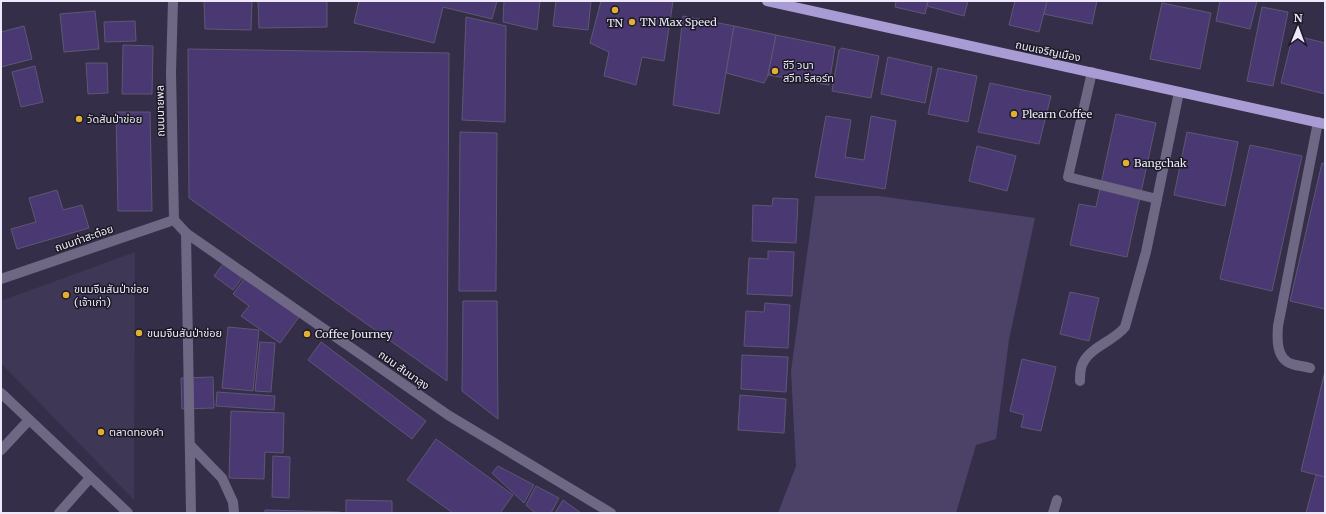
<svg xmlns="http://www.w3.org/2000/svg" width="1326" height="514" viewBox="0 0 1326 514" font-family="Merriweather,'Noto Sans Thai',serif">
<rect width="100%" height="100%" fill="#352e48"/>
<path fill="#3f3756" d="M135 252 134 500 1 363V301Z"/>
<path fill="#4c4268" d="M815 196H879L1035 218 1009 340 996 439 976 445 956 513H778L796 466 791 371Z"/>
<g fill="#4a3873" stroke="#5e5773">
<path d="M204 1H252L251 30 205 29Z"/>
<path d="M258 1H327V27L259 28Z"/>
<path d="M359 1H497L492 19 443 7 434 43 354 23Z"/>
<path d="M504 1H540L537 30 503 22Z"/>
<path d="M556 1H591L588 30 553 26Z"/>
<path d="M601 1H673L664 61 642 57 636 85 604 76 609 52 590 43Z"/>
<path d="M896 1H928L925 14 895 7Z"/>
<path d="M928 1H968L964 16 927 6Z"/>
<path d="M1015 1H1047L1039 32 1009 25Z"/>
<path d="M1047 1H1097L1092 24 1044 14Z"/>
<path d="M1220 1H1257L1250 29 1216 21Z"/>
<path d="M1162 3 1211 13 1200 69 1150 59Z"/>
<path d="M1262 7 1288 12 1273 86 1247 81Z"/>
<path d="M95 11 99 49 64 52 60 14Z"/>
<path d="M683 16 734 26 719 114 673 105Z"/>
<path d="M466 17 506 26 505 122 462 120Z"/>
<path d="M135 21 136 41 105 42 104 22Z"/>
<path d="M24 26 32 59 1 67V32Z"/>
<path d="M734 26 776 35 768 75 764 83 726 73Z"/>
<path d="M776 35 835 47 829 85 768 75Z"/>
<path d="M1293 35 1325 43V94L1281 83Z"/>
<path d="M123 45 153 46 152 94H122Z"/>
<path d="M842 48 879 56 871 98 832 91 839 50Z"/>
<path d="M188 49 449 53 447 381 189 198Z"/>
<path d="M888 57 932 67 925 103 881 94Z"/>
<path d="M86 63H107L108 93 88 94Z"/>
<path d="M35 66 43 102 21 107 12 72Z"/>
<path d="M938 68 977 76 968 122 928 114Z"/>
<path d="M990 83 1051 96 1039 144 978 132Z"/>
<path d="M116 112H150L152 211H118Z"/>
<path d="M1116 114 1156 123 1127 257 1070 245 1079 204 1096 207Z"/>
<path d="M826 116 851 120 845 157 864 160 871 116 896 121 885 189 815 177Z"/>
<path d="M460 132 497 133 496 291H459Z"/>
<path d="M1187 132 1238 142 1225 206 1174 195Z"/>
<path d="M1250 145 1302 156 1272 291 1220 279Z"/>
<path d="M977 146 1016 156 1007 191 969 181Z"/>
<path d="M1322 163 1325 164V309L1290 301Z"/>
<path d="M57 190 63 210 82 205 89 228 17 249 11 229 36 222 29 198Z"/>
<path d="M773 198 798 199 796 243 752 241 753 205 772 206Z"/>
<path d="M768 251 794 252 792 296 747 294 749 258 768 259Z"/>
<path d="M223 264 242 278 233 290 214 276Z"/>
<path d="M245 278 299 317 280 343 241 316 249 306 233 294Z"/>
<path d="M1070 292 1099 298 1089 341 1060 334Z"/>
<path d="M463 301H497L498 419 462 391Z"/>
<path d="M765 303 790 305 788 348 744 346 746 311 764 312Z"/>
<path d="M228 327 259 330 253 391 222 388Z"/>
<path d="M260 342 275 343 271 392 255 391Z"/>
<path d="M321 342 426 421 412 439 308 360Z"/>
<path d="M742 355 788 357 786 392 741 389Z"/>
<path d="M1022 359 1056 367 1041 431 1021 427 1024 415 1010 411Z"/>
<path d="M1325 371V477L1301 471Z"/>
<path d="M213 377 214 408 182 409 181 378Z"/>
<path d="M217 392 275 396 274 410 216 406Z"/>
<path d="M740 395 786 399 784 433 738 430Z"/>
<path d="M231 411 284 413 283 453 265 452 264 479 229 478Z"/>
<path d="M436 439 513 495 500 513H453L407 480Z"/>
<path d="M273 456 290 457 289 498 272 497Z"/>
<path d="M498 466 534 485 524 503 492 473Z"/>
<path d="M1316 475 1325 477V513H1306Z"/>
<path d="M536 486 559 498 551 513H535L526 505Z"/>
<path d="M346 500 392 501V513H346Z"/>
<path d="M563 500 581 513H555Z"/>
<path d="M265 510 340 512V513H265Z"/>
</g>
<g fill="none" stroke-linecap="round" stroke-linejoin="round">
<g stroke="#6e6884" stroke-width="10">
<path d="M173 1 171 72 174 220"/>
<path d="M1092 72 1068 177 1157 199 1179 92"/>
<path d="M174 220 186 233 448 415 611 513"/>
<path d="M186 233 191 513"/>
<path d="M1 279 174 220"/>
<path d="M1310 368C1304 366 1297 366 1292 364 1276 359 1277 339 1278 326L1318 122"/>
<path d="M1080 381C1080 376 1080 370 1082 365 1089 347 1113 342 1125 327L1146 252 1157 199"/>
<path d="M1 393 128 513"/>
<path d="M190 445 222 478 233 502 234 513"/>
<path d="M1 450 29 420"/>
<path d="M59 513 90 478"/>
<path d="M1053 513 1057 500"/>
</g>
<path stroke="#a99cd5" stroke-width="10" d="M767 1 1325 124"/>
</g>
<g fill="#e1af34" stroke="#1b1924" stroke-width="1.5">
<circle cx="615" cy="10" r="4"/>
<circle cx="632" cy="22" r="4"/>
<circle cx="775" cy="71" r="4"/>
<circle cx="1014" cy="114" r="4"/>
<circle cx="79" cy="119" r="4"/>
<circle cx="1126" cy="163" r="4"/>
<circle cx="66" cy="295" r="4"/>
<circle cx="139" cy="333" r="4"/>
<circle cx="307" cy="334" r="4"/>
<circle cx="101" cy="432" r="4"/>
</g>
<g text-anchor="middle" stroke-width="3" stroke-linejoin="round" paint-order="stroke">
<g font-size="11" fill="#ede9fa" stroke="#1b1924" text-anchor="start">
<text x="640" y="26">TN Max Speed</text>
<text x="615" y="27" text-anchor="middle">TN</text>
<text x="783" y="69">ชีวี วนา<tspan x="783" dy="13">สวีท รีสอร์ท</tspan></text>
<text x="1022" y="118">Plearn Coffee</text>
<text x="87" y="123">วัดสันป่าข่อย</text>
<text x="1134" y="167">Bangchak</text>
<text x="74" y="293">ขนมจีนสันป่าข่อย<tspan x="74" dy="13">(เจ้าเก่า)</tspan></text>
<text x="147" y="337">ขนมจีนสันป่าข่อย</text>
<text x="315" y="338">Coffee Journey</text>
<text x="109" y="436">ตลาดทองคำ</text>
</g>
<g font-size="11" fill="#ede9fa" stroke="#1b1924">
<text transform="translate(1048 51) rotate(12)" y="4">ถนนเจริญเมือง</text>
<text transform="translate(160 111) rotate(-91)" y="4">ถนนนายพล</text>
<text transform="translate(84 238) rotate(-19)" y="4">ถนนท่าสะต๋อย</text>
<text transform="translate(404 370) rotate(35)" y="4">ถนน สันนาลุง</text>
</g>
</g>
<rect width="1326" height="514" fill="none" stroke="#ede9fa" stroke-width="4"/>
<g transform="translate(1298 28) rotate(1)" stroke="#1b1924" stroke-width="3" paint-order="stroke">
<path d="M0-3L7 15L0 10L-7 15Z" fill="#ede9fa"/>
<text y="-6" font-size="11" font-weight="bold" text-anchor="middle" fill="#ede9fa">N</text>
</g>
</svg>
